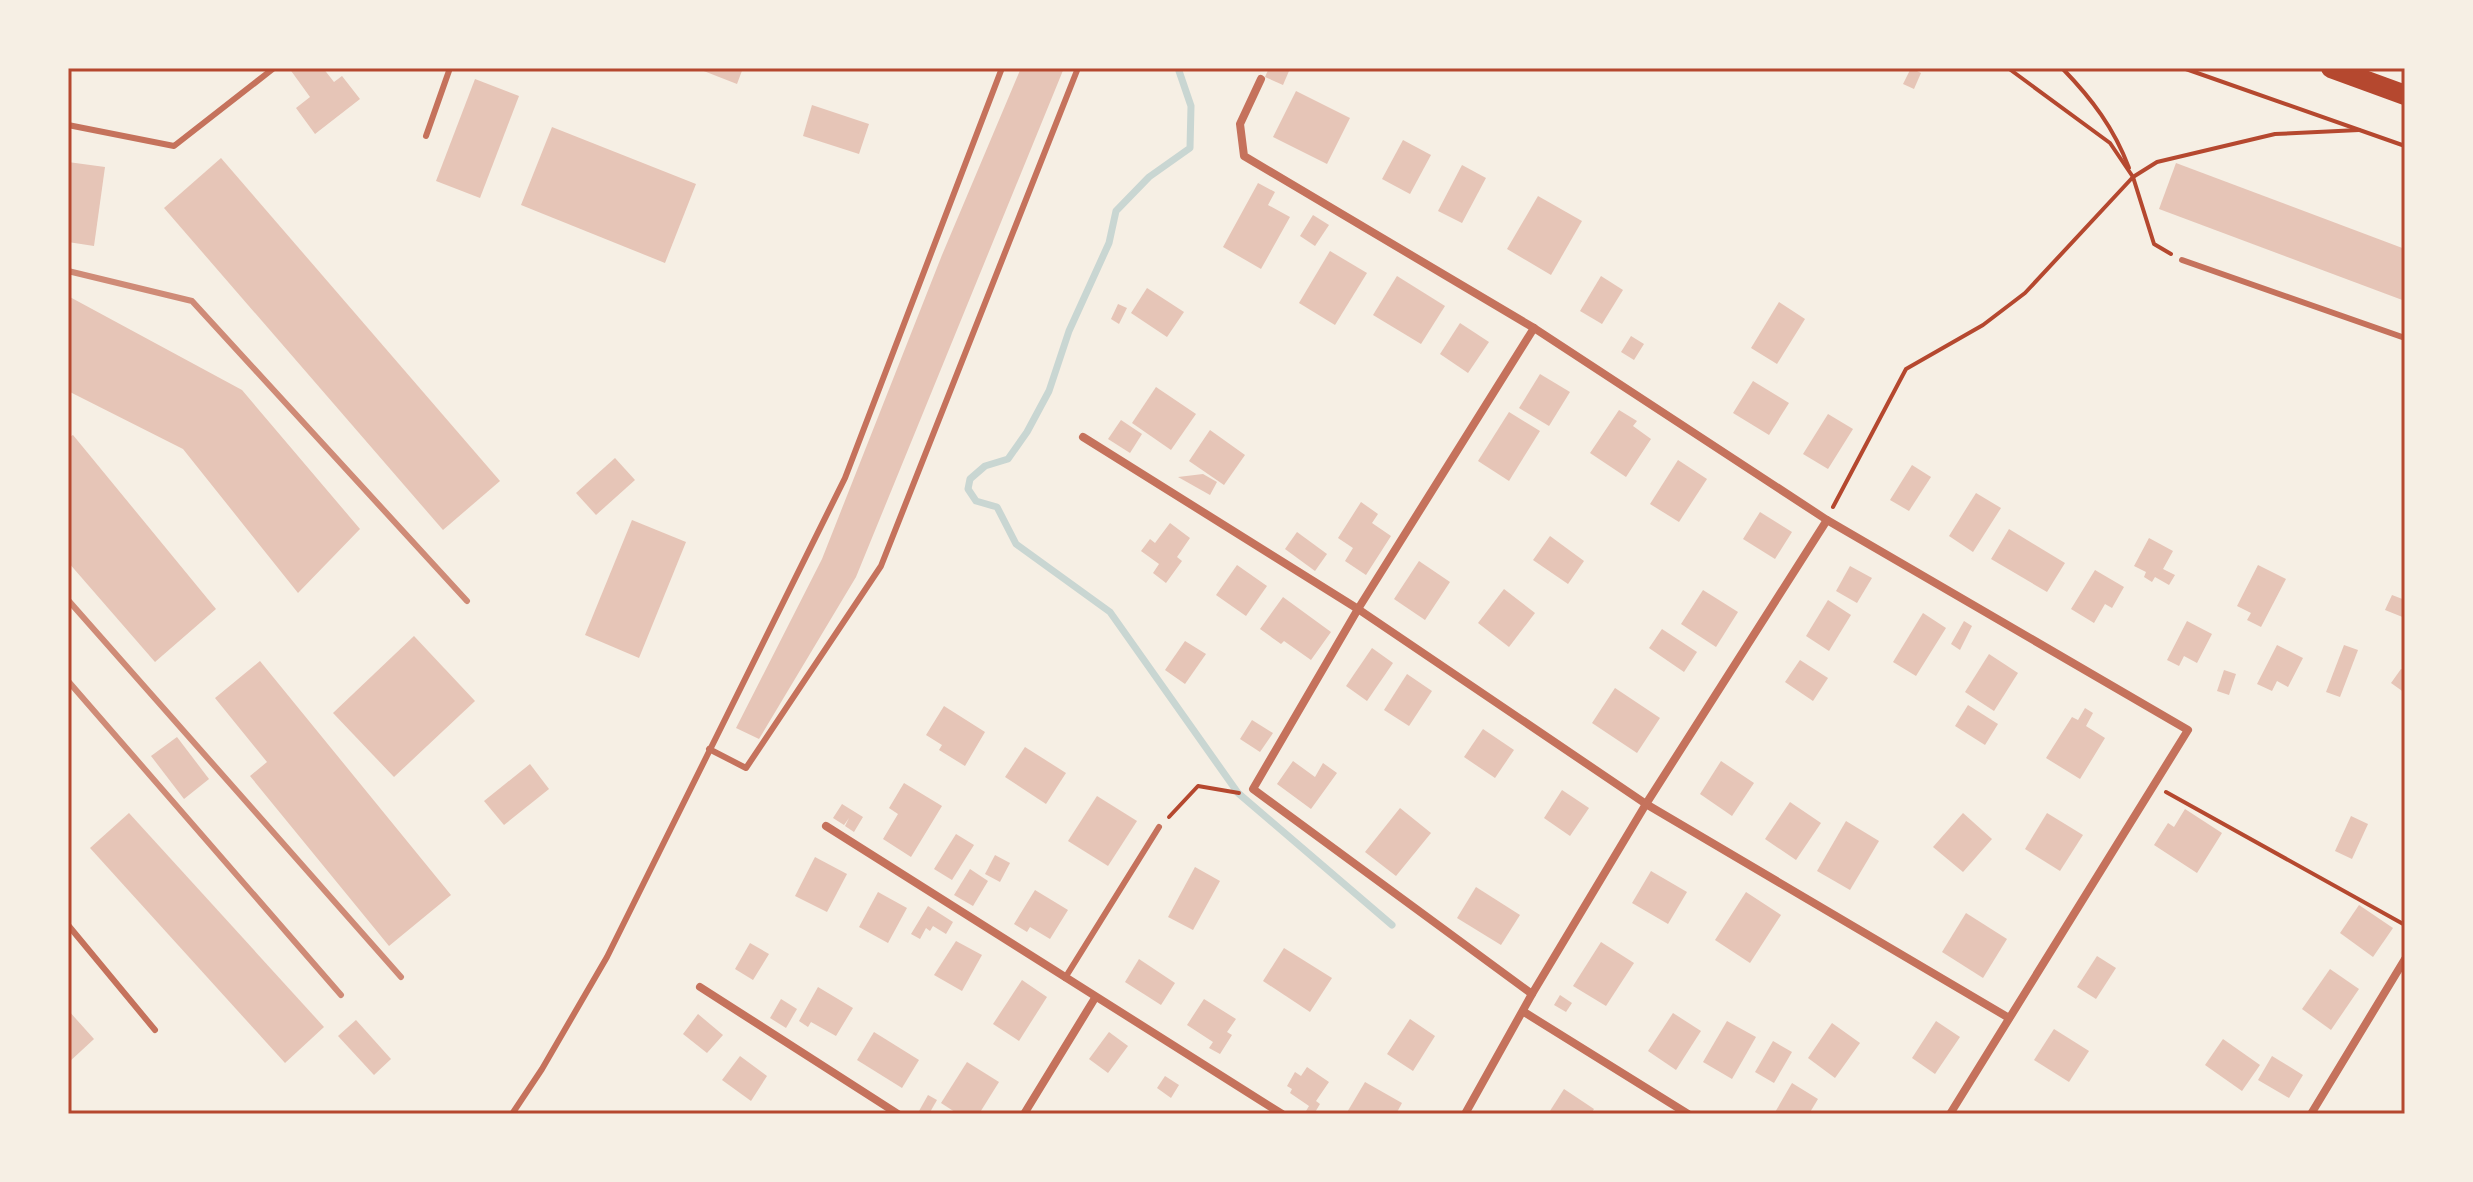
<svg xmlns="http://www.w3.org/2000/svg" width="2473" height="1182" viewBox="0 0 2473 1182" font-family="'DM Sans',sans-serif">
<rect width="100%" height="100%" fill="#f6efe4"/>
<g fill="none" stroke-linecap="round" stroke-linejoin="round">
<path stroke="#c9d6d2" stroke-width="7" d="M1178 68 1191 106 1190 148 1149 177 1116 211 1109 243 1069 331 1049 391 1027 432 1008 459 985 466 970 479 968 489 976 501 997 507 1016 544 1110 612 1238 793 1392 925"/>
</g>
<g fill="#e6c5b7">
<path d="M289 68H323L334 82 342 76 360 99 315 134 296 108 310 97Z"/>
<path d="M696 68H743L737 84Z"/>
<path d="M1021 68H1064L856 577 759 739 736 728 822 559 942 255Z"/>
<path d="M1269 68 1289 71 1283 85 1265 77Z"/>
<path d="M1911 68 1921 73 1914 89 1903 84Z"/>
<path d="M475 79 519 96 480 198 436 181Z"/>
<path d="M1296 91 1350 118 1327 164 1273 137Z"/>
<path d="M812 105 869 124 859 154 803 136Z"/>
<path d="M552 127 696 184 665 263 521 205Z"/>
<path d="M1403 140 1431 155 1410 194 1382 179Z"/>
<path d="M221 158 500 481 443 530 164 208Z"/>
<path d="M68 162 105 167 94 246 68 242Z"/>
<path d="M2176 163 2405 249V301L2159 209Z"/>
<path d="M1462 165 1486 178 1462 223 1438 211Z"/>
<path d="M1258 183 1275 192 1268 205 1290 217 1261 269 1223 247Z"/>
<path d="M1538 196 1582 221 1551 275 1507 249Z"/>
<path d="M1313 215 1329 225 1315 246 1300 236Z"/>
<path d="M1330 251 1367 273 1335 325 1299 303Z"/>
<path d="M1397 276 1445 306 1421 344 1373 315Z"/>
<path d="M1601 276 1623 290 1602 324 1580 311Z"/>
<path d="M1147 288 1184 312 1167 337 1131 313Z"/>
<path d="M68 296 242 390 360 529 298 593 183 449 68 391Z"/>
<path d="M1779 302 1805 319 1777 364 1751 348Z"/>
<path d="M1118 304 1127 308 1119 324 1111 319Z"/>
<path d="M1460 323 1489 342 1468 373 1440 354Z"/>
<path d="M1631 336 1644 344 1634 360 1621 352Z"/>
<path d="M1540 374 1570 392 1549 426 1519 408Z"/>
<path d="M1753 381 1789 403 1769 435 1733 413Z"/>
<path d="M1156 387 1196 414 1171 450 1132 423Z"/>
<path d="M1619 410 1637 421 1633 426 1651 439 1626 477 1590 453Z"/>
<path d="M1509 412 1540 431 1509 481 1478 461Z"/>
<path d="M1828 414 1853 429 1828 469 1803 454Z"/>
<path d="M1121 420 1142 434 1130 453 1108 439Z"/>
<path d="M1210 430 1245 455 1224 485 1189 461Z"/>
<path d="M73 435 216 609 155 662 68 562V438Z"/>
<path d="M615 458 635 480 596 515 576 493Z"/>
<path d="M1678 460 1707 479 1679 522 1650 504Z"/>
<path d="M1912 465 1931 477 1909 511 1890 500Z"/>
<path d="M1203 474 1217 482 1210 495 1178 477Z"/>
<path d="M1976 493 2001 508 1973 552 1949 536Z"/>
<path d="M1361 502 1378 514 1372 523 1391 536 1366 575 1345 561 1353 548 1338 538Z"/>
<path d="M1760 512 1792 532 1775 559 1743 539Z"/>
<path d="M632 520 686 542 639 658 585 635Z"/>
<path d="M1170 523 1190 538 1177 557 1182 561 1166 583 1153 573 1159 564 1141 551 1150 539 1155 543Z"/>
<path d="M2009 529 2065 563 2047 592 1991 559Z"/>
<path d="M1297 532 1327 554 1315 571 1285 549Z"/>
<path d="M1550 536 1584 561 1568 584 1533 560Z"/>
<path d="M2149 538 2173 551 2163 569 2175 575 2169 585 2155 577 2152 582 2144 577 2146 572 2134 566Z"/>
<path d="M1419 561 1450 582 1425 620 1394 599Z"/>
<path d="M1237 565 1267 586 1246 616 1216 595Z"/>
<path d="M2258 565 2286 579 2261 627 2247 620 2251 613 2237 606Z"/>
<path d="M1850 566 1872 578 1857 603 1836 591Z"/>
<path d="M2095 570 2124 587 2112 608 2105 604 2094 623 2071 609Z"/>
<path d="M1504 589 1535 613 1509 647 1478 623Z"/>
<path d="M1703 590 1738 612 1716 647 1681 624Z"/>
<path d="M2392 595 2405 600V618L2385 610Z"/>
<path d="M1283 597 1331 632 1311 660 1284 641 1281 644 1260 629Z"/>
<path d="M1828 600 1851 615 1829 651 1806 636Z"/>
<path d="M1923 613 1946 628 1916 676 1893 662Z"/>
<path d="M1964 621 1972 626 1960 650 1951 644Z"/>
<path d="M2187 621 2212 634 2197 663 2184 656 2179 666 2167 660Z"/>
<path d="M1662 629 1697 652 1684 672 1649 648Z"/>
<path d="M414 636 475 701 394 777 333 713Z"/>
<path d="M1185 641 1206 654 1185 684 1165 670Z"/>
<path d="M2277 645 2303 658 2288 687 2277 681 2272 691 2257 684Z"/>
<path d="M2344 645 2358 650 2340 697 2326 692Z"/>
<path d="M1372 648 1393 663 1367 701 1346 686Z"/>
<path d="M1989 654 2018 673 1994 711 1965 692Z"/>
<path d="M1800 660 1828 678 1813 701 1785 682Z"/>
<path d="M260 661 451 895 389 946 250 776 267 762 215 698Z"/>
<path d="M2401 669 2405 671V693L2391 683Z"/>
<path d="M2224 670 2236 674 2229 695 2217 691Z"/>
<path d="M1407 674 1432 691 1409 726 1384 710Z"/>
<path d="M1615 688 1660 718 1637 753 1592 723Z"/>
<path d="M1968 705 1998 724 1985 745 1955 726Z"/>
<path d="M944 706 985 732 965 766 939 750 942 745 926 735Z"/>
<path d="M2085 708 2093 713 2086 726 2105 738 2080 779 2046 758 2072 717 2078 720Z"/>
<path d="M1252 720 1273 733 1260 752 1240 739Z"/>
<path d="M1483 729 1514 750 1495 778 1464 757Z"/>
<path d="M177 737 209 779 184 799 151 756Z"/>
<path d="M1025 747 1066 773 1046 804 1005 777Z"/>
<path d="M1293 761 1315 777 1323 763 1337 773 1311 809 1277 784Z"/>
<path d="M1721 761 1754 783 1732 816 1700 794Z"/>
<path d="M530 764 549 789 504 825 484 801Z"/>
<path d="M904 783 942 806 911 857 883 839 898 814 889 808Z"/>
<path d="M1562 790 1589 808 1570 836 1544 818Z"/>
<path d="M1097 796 1137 821 1108 866 1068 841Z"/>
<path d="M1790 802 1821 823 1796 860 1765 839Z"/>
<path d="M842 804 863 817 854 832 845 826 849 818 844 825 833 818Z"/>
<path d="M1400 808 1431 833 1396 876 1365 852Z"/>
<path d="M2185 809 2222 833 2197 873 2154 845 2168 823 2174 827Z"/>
<path d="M129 813 324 1027 285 1063 90 848Z"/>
<path d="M1963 813 1992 839 1963 872 1933 847Z"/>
<path d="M2047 813 2083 835 2060 871 2025 849Z"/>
<path d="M2351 816 2368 824 2352 859 2335 851Z"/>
<path d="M1846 821 1879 841 1850 890 1817 871Z"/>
<path d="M956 834 974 845 952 880 934 869Z"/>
<path d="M995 855 1010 863 1000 882 985 874Z"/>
<path d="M815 857 847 874 827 912 795 896Z"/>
<path d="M1195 867 1220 881 1193 930 1168 917Z"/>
<path d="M970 869 988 881 973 906 954 895Z"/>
<path d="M1651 871 1687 892 1668 924 1632 903Z"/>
<path d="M1476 887 1520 915 1501 945 1457 918Z"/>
<path d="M1035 890 1068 910 1050 939 1030 927 1027 932 1014 924Z"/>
<path d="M878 892 907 908 888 943 859 927Z"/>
<path d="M1746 892 1781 915 1750 963 1715 940Z"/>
<path d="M2359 905 2393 928 2373 957 2340 933Z"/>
<path d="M928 906 953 922 946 934 933 926 930 931 926 928 920 939 911 934Z"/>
<path d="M1966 913 2007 939 1983 978 1942 952Z"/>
<path d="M956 941 982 955 962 991 934 975Z"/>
<path d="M1601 942 1634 963 1606 1006 1573 986Z"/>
<path d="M750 943 769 954 753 980 735 969Z"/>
<path d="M1284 948 1332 978 1310 1012 1263 981Z"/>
<path d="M2097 956 2116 968 2096 999 2077 987Z"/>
<path d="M1139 959 1175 983 1161 1005 1125 982Z"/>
<path d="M2330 969 2359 989 2331 1030 2302 1009Z"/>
<path d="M1022 980 1047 997 1019 1041 993 1024Z"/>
<path d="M818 987 853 1008 836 1036 811 1022 808 1027 799 1021Z"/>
<path d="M1560 995 1572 1003 1566 1012 1554 1005Z"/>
<path d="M781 999 797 1009 786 1028 770 1018Z"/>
<path d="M1204 999 1236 1019 1227 1032 1232 1035 1220 1054 1209 1048 1213 1042 1187 1025Z"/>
<path d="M68 1010 94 1039 68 1063Z"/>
<path d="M1673 1013 1701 1031 1676 1070 1648 1051Z"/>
<path d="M698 1014 723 1035 707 1053 683 1034Z"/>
<path d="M1410 1019 1435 1036 1413 1071 1387 1054Z"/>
<path d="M356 1020 391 1059 374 1075 338 1036Z"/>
<path d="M1727 1021 1756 1037 1732 1079 1703 1062Z"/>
<path d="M1936 1021 1960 1037 1935 1074 1912 1058Z"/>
<path d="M1832 1023 1860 1043 1835 1078 1808 1058Z"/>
<path d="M2054 1029 2089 1051 2069 1082 2034 1060Z"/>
<path d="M874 1032 919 1060 902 1088 857 1060Z"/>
<path d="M1109 1032 1128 1046 1108 1073 1089 1059Z"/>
<path d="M2223 1039 2260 1065 2242 1091 2205 1065Z"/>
<path d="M1773 1041 1792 1052 1774 1083 1755 1072Z"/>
<path d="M740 1056 767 1076 751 1101 722 1080Z"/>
<path d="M2272 1056 2303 1075 2289 1098 2258 1080Z"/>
<path d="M967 1062 999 1082 979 1114H958L941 1103Z"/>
<path d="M1307 1067 1329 1082 1316 1101 1320 1104 1314 1114 1306 1111 1309 1106 1290 1093 1292 1089 1287 1086 1295 1072 1301 1076Z"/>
<path d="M1165 1076 1179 1085 1171 1098 1157 1088Z"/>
<path d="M1365 1082 1402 1103 1396 1114H1346Z"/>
<path d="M1792 1083 1818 1099 1809 1114H1774Z"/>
<path d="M1564 1089 1594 1109 1591 1114H1548Z"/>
<path d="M928 1095 937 1100 929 1114H925L919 1111Z"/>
</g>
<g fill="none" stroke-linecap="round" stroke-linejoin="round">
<g stroke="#b5482f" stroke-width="4">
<path d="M2008 68 2110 143 2133 177 2154 244 2171 254"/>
<path d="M2062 68C2092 99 2114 128 2129 168"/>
<path d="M2183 68 2405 146"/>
<path d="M1833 507 1906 369 1983 325 2025 293 2133 177 2157 162 2275 134 2359 130"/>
<path d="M2166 792 2405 925"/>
<path d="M1169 817 1198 786 1239 793"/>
</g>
<g stroke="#c5725c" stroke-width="6">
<path d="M68 125 174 146 274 68"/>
<path d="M426 136 450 68"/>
<path d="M2182 260 2405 338"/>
<path d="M709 749 746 768 881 566 1078 68"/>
<path d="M68 925 155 1030"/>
<path d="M1065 978 1159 827"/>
<path d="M512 1114 542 1069 607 957 845 478 1002 68"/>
</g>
<g stroke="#c5725c" stroke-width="8">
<path d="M1261 79 1240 124 1244 156 1534 328 1827 520 2188 730 1950 1114"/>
<path d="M1083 437 1358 609 1646 804 2009 1018"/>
<path d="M826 826 1282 1114"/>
<path d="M700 987 898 1114"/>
<path d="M1532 994 1253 789 1358 609 1534 328"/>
<path d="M1524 1012 1688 1114"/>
<path d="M1024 1114 1095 998"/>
<path d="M1465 1114 1532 994 1646 804 1827 520"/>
<path d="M2311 1114 2405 959"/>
</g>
<path stroke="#b5482f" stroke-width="20" d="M2331 68 2405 95"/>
<g stroke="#cf8b77" stroke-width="6">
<path d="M68 271 192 301 467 601"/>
<path d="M68 600 401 977"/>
<path d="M68 681 341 995"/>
</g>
</g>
<rect width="2473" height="1182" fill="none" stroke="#f6efe4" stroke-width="140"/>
<rect x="70" y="70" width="2333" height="1042" fill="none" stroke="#b5482f" stroke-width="3"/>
</svg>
